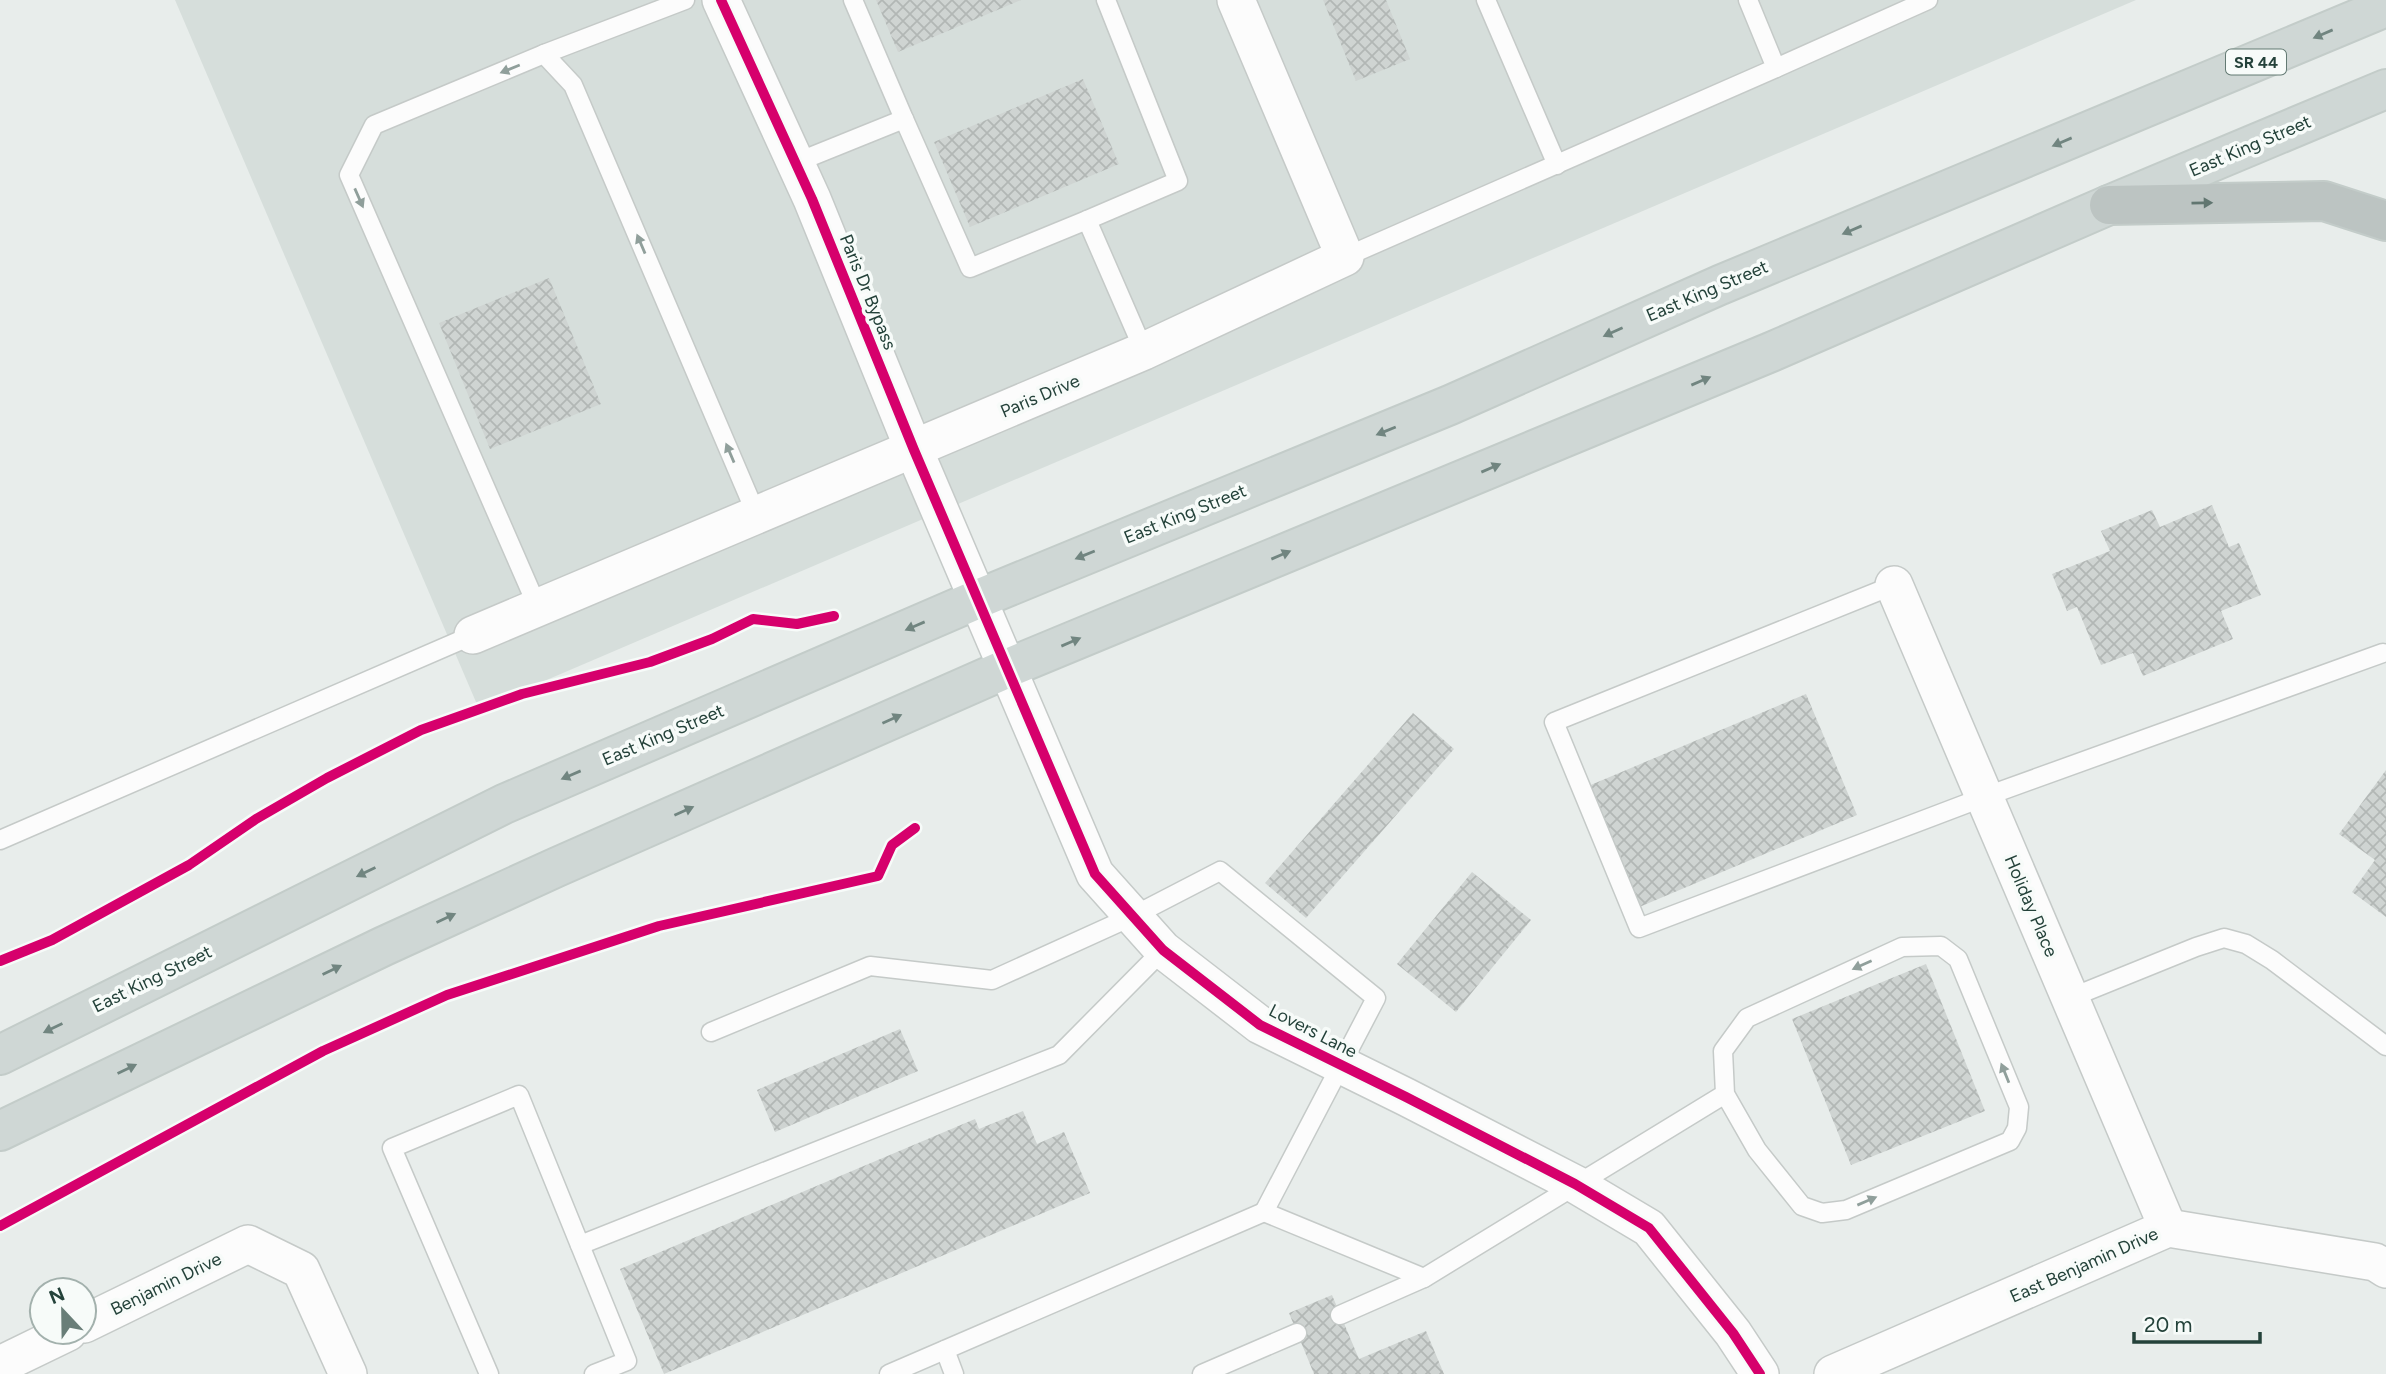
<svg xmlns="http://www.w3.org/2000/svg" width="2386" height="1374" viewBox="0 0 2386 1374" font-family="Figtree,sans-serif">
<defs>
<pattern id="building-cross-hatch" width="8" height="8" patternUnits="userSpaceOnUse" patternTransform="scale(1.75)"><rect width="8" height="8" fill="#cfd4d2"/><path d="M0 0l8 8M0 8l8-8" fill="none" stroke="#b2b7b5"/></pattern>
</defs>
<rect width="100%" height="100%" fill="#e8edeb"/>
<path fill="#d6dedb" d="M175 0H2136L479 709Z"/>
<g fill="url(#building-cross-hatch)">
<path d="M876 0H1021L898 52Z"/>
<path d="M1323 0H1386L1410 59 1356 81Z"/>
<path d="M1083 79 1119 164 970 227 934 142Z"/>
<path d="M549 278 601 404 490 449 439 323Z"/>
<path d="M2212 505 2229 547 2239 543 2261 595 2221 611 2233 639 2143 676 2133 653 2101 665 2077 607 2067 611 2052 574 2110 551 2101 531 2152 510 2160 527Z"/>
<path d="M1806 694 1857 815 1637 908 1586 787Z"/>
<path d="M1413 713 1454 749 1306 918 1265 883Z"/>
<path d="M2386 770V917L2352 892 2375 860 2339 834Z"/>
<path d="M1472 872 1531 920 1456 1012 1397 964Z"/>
<path d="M1926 964 1985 1111 1851 1165 1792 1019Z"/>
<path d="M900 1029 918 1071 775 1132 757 1090Z"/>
<path d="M1023 1111 1037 1144 1064 1132 1090 1193 664 1374 620 1269 975 1119 979 1129Z"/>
<path d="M1332 1295 1359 1359 1426 1331 1444 1374H1314L1289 1313Z"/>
</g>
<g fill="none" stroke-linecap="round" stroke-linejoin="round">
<defs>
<g id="service">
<path d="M853 0 904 119"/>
<path d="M1486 0 1557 165"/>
<path d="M544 54 685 0"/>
<path d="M1776 68 1928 0"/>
<path d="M795 163 904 119 970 268 1087 220 1144 351"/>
<path d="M1087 220 1178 181 1106 0"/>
<path d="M1345 257 1776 68 1748 0"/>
<path d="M1894 585 1554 722 1639 928 1984 797 2383 653"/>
<path d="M538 608 349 175 374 125 544 54 573 85 757 516"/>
<path d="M0 840 473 635"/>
<path d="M2070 998 2196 947 2224 938 2246 944 2272 960 2386 1046"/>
<path d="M711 1032 870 966 992 980 1133 916 1220 871 1376 998 1264 1212 1424 1278 1725 1094 1757 1150 1802 1206 1822 1213 1846 1210 2010 1141 2017 1128 2019 1107 1958 959 1941 946 1902 947 1747 1018 1723 1051 1725 1094"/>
<path d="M580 1245 1059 1055 1163 950"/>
<path d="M1340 1315 1424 1278"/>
<path d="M945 1350 954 1374"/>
<path d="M489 1374 392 1148 519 1095 627 1361 594 1374"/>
<path d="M889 1374 1264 1212"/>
<path d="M1202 1374 1297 1333"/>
</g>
<g id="minor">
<path d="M721 0 812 199 914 450 1095 874 1163 950 1260 1025 1406 1097 1575 1184 1649 1228 1733 1333 1760 1374"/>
<path d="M1894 585 2168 1228"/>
<path d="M473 635 1144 351 1345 257 1236 0"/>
<path d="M84 1324 248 1244 301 1270 348 1374"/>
<path d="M0 1365 68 1332"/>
<path d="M1833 1374 2168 1228 2375 1262 2386 1269"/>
</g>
<g id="primary">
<path d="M0 1055 504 804 978 599 1450 405 1720 285 2386 7"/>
<path d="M0 1131 384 946 557 867 1008 668 1771 352 2109 205 2386 89"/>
</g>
<path id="motorway" d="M2109 205 2324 201 2386 221"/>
</defs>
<use href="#service" stroke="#c5cac8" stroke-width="21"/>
<use href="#minor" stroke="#c5cac8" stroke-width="40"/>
<use href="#primary" stroke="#c3ccc9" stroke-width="42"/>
<use href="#motorway" stroke="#c3ccc9" stroke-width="42"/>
<use href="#service" stroke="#fcfcfc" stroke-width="18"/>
<use href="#minor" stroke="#fcfcfc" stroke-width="37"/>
<use href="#primary" stroke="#cfd7d5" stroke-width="38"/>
<use href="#motorway" stroke="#bcc4c2" stroke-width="38"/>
<defs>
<g id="cycleway">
<path d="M721 0 812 199 914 450 1095 874 1163 950 1260 1025 1406 1097 1575 1184 1649 1228 1733 1333 1760 1374"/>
<path d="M0 961 52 940 189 865 256 819 327 778 421 730 522 694 650 662 712 639 753 619 797 624 834 616"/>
<path d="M0 1226 323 1051 447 995 659 926 878 876 892 845 915 828"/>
</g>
</defs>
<use href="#cycleway" stroke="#f7fbf9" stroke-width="15"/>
<use href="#cycleway" stroke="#d6006c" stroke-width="10"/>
</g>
<defs><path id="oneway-solid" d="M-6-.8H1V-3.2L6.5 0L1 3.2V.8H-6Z" transform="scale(1.75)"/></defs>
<g fill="#718580">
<use href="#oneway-solid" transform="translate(2323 34) rotate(157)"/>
<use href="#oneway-solid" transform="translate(2062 142) rotate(157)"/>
<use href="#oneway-solid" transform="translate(1852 230) rotate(157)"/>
<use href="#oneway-solid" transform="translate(1613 332) rotate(156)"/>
<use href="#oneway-solid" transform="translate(1701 381) rotate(-23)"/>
<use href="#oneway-solid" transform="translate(1386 431) rotate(158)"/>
<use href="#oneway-solid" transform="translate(1491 468) rotate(-23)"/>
<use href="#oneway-solid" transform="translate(1085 555) rotate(158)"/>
<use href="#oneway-solid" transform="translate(1281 555) rotate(-23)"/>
<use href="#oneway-solid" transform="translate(915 626) rotate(157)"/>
<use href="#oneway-solid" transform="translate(1071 642) rotate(-23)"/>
<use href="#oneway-solid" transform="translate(892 719) rotate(-24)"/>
<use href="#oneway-solid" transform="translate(571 775) rotate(157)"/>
<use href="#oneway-solid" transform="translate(684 811) rotate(-24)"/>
<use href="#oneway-solid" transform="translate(366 872) rotate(154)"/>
<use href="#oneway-solid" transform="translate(446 918) rotate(-25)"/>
<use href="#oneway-solid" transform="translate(332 970) rotate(-26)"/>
<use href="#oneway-solid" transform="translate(53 1028) rotate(154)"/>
<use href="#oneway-solid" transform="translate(127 1069) rotate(-26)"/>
</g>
<g fill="#909f9b">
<use href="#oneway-solid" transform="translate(510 69) rotate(158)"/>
<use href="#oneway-solid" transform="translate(359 198) rotate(66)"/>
<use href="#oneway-solid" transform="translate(641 244) rotate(-113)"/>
<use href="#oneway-solid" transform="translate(730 453) rotate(-113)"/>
<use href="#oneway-solid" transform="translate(1862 965) rotate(156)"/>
<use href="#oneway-solid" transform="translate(2005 1073) rotate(-112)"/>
<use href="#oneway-solid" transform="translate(1867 1201) rotate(-23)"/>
</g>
<use fill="#617670" href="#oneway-solid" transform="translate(2202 203) rotate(-1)"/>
<g text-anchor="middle" stroke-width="7" stroke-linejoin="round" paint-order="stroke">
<rect fill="#f7fbf9" stroke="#637a73" stroke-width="2" x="2226" y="49.5" width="60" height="25" rx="5"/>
<g font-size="16" font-weight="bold" fill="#24423a">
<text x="2256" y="68">SR 44</text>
</g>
<g font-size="18" fill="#24423a" stroke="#f7fbf9">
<text transform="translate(2250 146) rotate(-23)" y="6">East King Street</text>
<text transform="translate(1707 291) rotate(-23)" y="6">East King Street</text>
<text transform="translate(868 292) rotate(68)" y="6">Paris Dr Bypass</text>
<text transform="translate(1040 396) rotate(-23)" y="6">Paris Drive</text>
<text transform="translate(1185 514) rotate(-22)" y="6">East King Street</text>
<text transform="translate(663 735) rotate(-23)" y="6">East King Street</text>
<text transform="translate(2031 906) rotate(67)" y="6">Holiday Place</text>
<text transform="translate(152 979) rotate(-26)" y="6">East King Street</text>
<text transform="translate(1313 1031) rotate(27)" y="6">Lovers Lane</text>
<text transform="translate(2084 1265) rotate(-24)" y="6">East Benjamin Drive</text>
<text transform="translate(166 1284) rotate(-26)" y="6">Benjamin Drive</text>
</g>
</g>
<g transform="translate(63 1311) rotate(338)"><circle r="33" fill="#f7fbf9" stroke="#a3b1ad" stroke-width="2"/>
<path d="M0-5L12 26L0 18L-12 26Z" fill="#697e78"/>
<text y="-10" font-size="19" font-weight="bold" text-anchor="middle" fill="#24423a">N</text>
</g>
<path d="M2134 1332v10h126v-10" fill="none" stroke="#24423a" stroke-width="3.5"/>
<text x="2144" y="1332" font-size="21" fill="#24423a" stroke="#f7fbf9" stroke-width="5" paint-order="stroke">20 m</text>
</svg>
